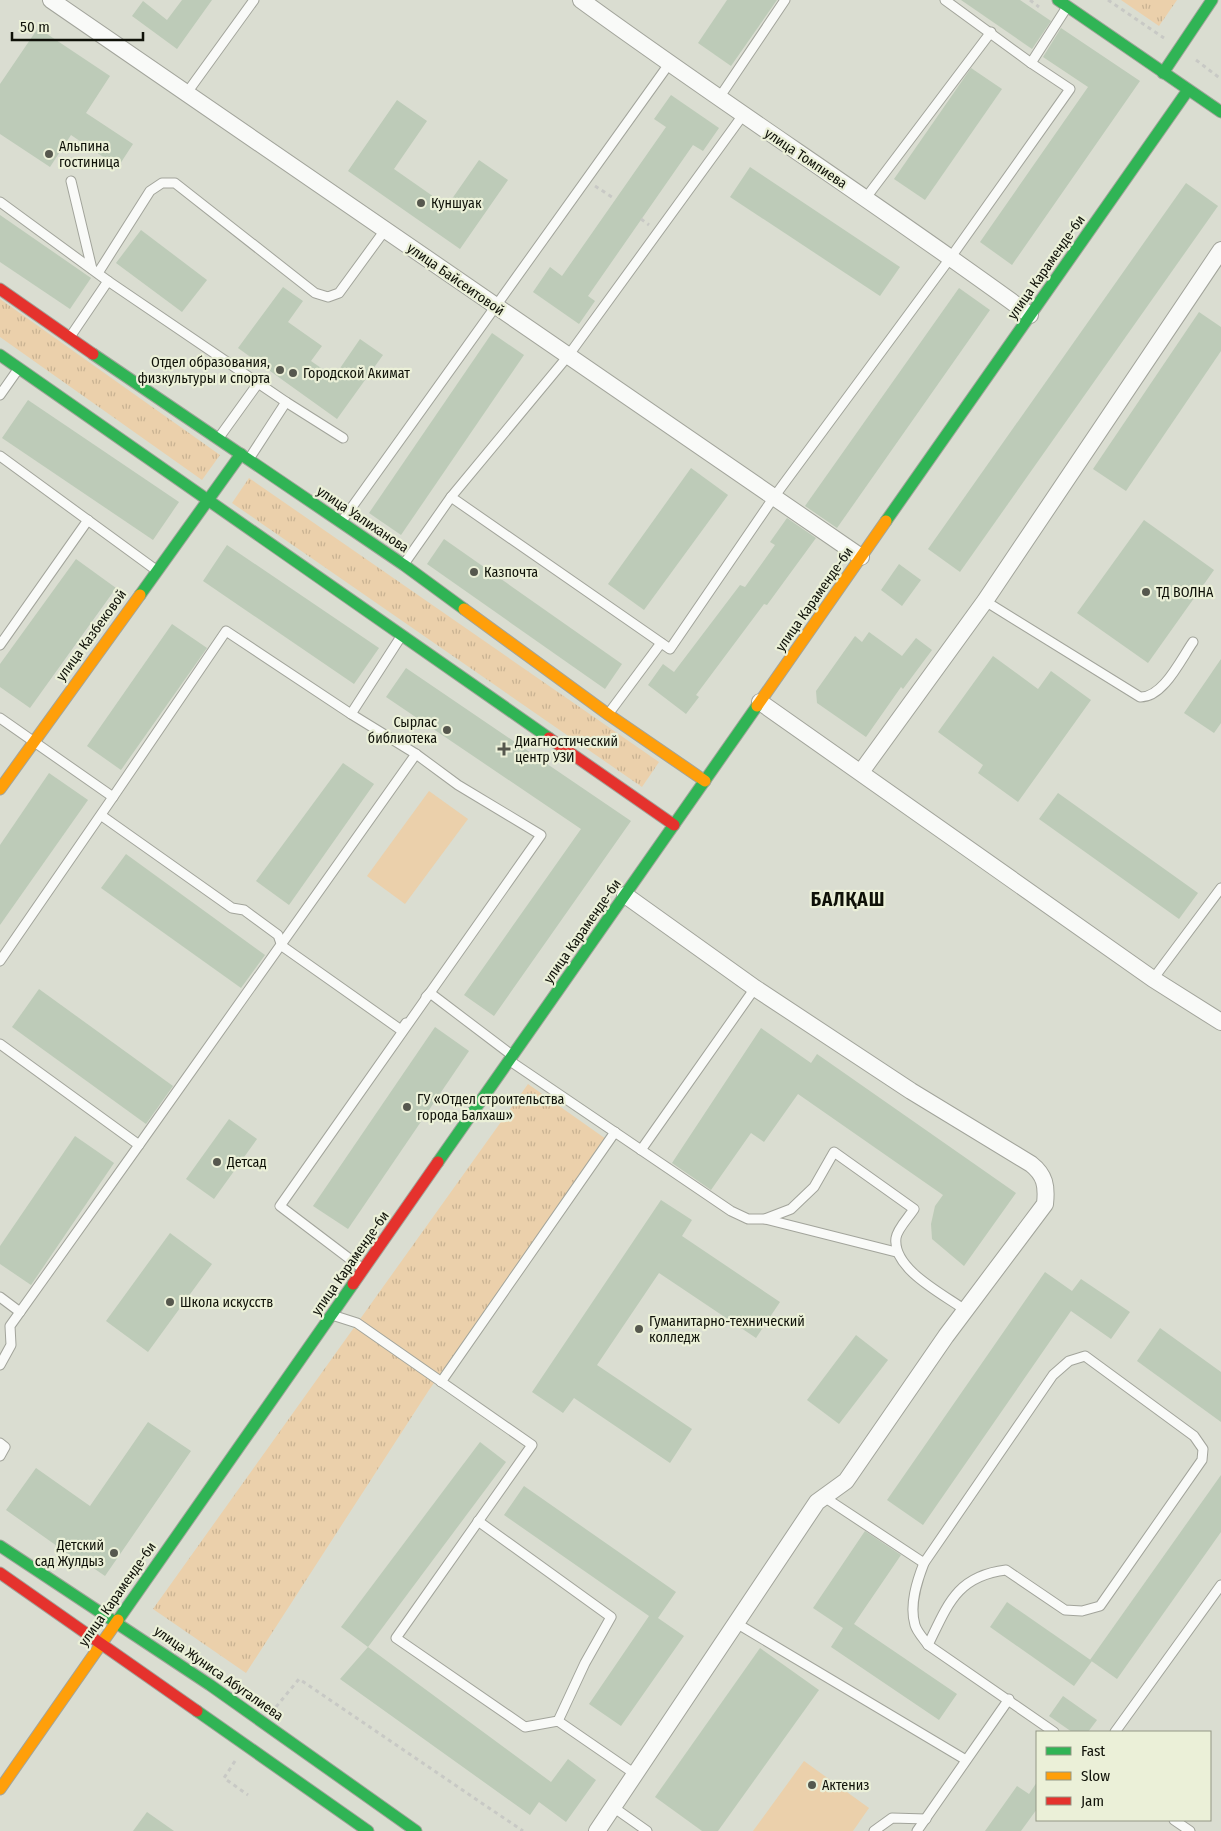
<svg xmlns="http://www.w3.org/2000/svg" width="1221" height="1831" viewBox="0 0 1221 1831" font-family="'Fira Sans Condensed',sans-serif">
<defs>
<pattern id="grass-tufts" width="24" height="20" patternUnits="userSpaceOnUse" patternTransform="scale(1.25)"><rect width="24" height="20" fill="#ebd0ab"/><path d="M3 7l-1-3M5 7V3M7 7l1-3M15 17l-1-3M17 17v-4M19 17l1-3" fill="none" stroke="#c8b292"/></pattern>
</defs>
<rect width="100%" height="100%" fill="#daddd1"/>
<g fill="url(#grass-tufts)">
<path d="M1121 0H1177L1159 26Z"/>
<path d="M0 299 220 455 202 480 0 337Z"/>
<path d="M249 478 659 762 642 787 232 503Z"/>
<path d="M528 1084 606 1139 429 1390 246 1673 153 1609Z"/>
</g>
<g fill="#ebd0ab">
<path d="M429 791 468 819 405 904 367 876Z"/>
<path d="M804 1761 869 1808 853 1831H753Z"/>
</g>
<g fill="#bdcbb8">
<path d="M182 0H212L177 49 132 16 143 1 167 20Z"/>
<path d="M727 0H777L731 66 698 43Z"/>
<path d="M961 0H1020L1051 21 1032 49Z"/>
<path d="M38 28 110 76 86 113 133 144 118 167 71 135 50 167 0 134V84Z"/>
<path d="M1061 28 1140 81 1012 265 980 242 1088 87 1043 57Z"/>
<path d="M971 68 1002 89 925 200 894 179Z"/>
<path d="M671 95 719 128 703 151 693 145 588 296 595 301 579 324 533 292 550 267 562 276 666 127 654 119Z"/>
<path d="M397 100 427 121 394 169 447 206 479 160 508 180 460 249 348 171Z"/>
<path d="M750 167 900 267 880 296 730 197Z"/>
<path d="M1186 183 1218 206 960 572 928 549Z"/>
<path d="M0 215 91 278 70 309 0 262Z"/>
<path d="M141 230 207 280 182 312 116 263Z"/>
<path d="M283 287 303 301 288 322 322 346 311 361 334 377 360 339 383 355 337 419 238 348Z"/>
<path d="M959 288 990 310 837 528 805 506Z"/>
<path d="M1199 312 1221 327V351L1126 491 1093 469Z"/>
<path d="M492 333 524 355 401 535 369 513Z"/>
<path d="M28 400 179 502 153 540 2 438Z"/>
<path d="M691 468 728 495 644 610 608 584Z"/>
<path d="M787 518 816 538 767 605 764 604 696 695 699 697 686 714 648 685 663 664 674 672 740 585 745 587 775 545 770 542Z"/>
<path d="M1144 520 1214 570 1148 663 1077 613Z"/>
<path d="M444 539 622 664 605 689 427 564Z"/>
<path d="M227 545 379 648 354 684 203 581Z"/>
<path d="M76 559 116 588 30 708 0 687V664Z"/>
<path d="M899 564 921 580 902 606 881 590Z"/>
<path d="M172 624 207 648 121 770 87 746Z"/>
<path d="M869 632 902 656 916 638 932 650 903 689 901 687 866 737 817 703 816 691 855 636 862 642Z"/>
<path d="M993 656 1038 689 1051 671 1091 700 1018 802 978 773 983 765 938 732Z"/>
<path d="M1221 659V723L1214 733 1184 713Z"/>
<path d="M406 668 631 821 494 1016 464 995 581 829 386 697Z"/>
<path d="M343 763 374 784 289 905 256 881Z"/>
<path d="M49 773 88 800 0 925V845Z"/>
<path d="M1058 793 1198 893 1179 919 1039 819Z"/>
<path d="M126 854 265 955 241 988 101 888Z"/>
<path d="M39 989 173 1086 146 1124 12 1027Z"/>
<path d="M435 1027 469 1051 348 1229 313 1206Z"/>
<path d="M761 1028 811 1063 817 1054 1016 1193 964 1266 932 1239 931 1224 935 1206 943 1195 798 1094 764 1142 751 1133 711 1190 672 1163Z"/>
<path d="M229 1119 257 1139 214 1199 186 1179Z"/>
<path d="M75 1136 114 1163 31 1285 0 1264V1246Z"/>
<path d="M661 1200 692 1220 682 1236 780 1302 756 1338 659 1273 597 1365 692 1429 670 1463 574 1398 563 1413 532 1392Z"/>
<path d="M170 1233 212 1264 148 1352 106 1321Z"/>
<path d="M1045 1272 1072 1291 1081 1279 1130 1312 1111 1339 1071 1311 923 1525 887 1500Z"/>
<path d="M1160 1328 1221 1372V1422L1137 1361Z"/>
<path d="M856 1335 888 1360 839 1424 807 1400Z"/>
<path d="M148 1422 191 1451 105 1576 76 1556 74 1558 6 1510 36 1468 90 1506Z"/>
<path d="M480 1442 506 1462 368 1647 341 1627Z"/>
<path d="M1221 1475V1532L1117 1679 1090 1660Z"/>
<path d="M524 1486 676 1592 658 1618 684 1636 621 1726 589 1704 649 1616 504 1515Z"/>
<path d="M865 1531 901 1555 854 1624 957 1694 939 1720 831 1647 843 1628 813 1608Z"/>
<path d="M1007 1602 1092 1661 1074 1686 990 1627Z"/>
<path d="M368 1647 551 1782 568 1759 596 1780 566 1822 539 1802 530 1815 340 1679Z"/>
<path d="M760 1648 819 1690 718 1831H702L655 1797Z"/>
<path d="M1063 1696 1097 1720 1088 1732H1072L1049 1716Z"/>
<path d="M1037 1782V1809L1021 1831H985L1017 1786 1029 1794Z"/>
<path d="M147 1812 174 1831H133Z"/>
</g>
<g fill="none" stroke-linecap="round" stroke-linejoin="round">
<defs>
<g id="lane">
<path d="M945 0 1031 63"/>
<path d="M186 94 254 0"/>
<path d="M719 98 785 0"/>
<path d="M743 115 568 356 451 497 670 649 774 497 951 257 1070 89 1031 63 1067 7"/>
<path d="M71 181 92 269"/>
<path d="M865 199 991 32"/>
<path d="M0 202 108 281 70 337"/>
<path d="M98 273 150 191 162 183H175L315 293 328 297 339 293 385 230"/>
<path d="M108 281 286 402 343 438"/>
<path d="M0 395 19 368"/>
<path d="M218 439 259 382"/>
<path d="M0 456 156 570"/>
<path d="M249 459 286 402"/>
<path d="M342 521 669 64"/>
<path d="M404 564 451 497"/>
<path d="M985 601 1140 697C1163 698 1181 659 1193 642"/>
<path d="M0 645 88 520"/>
<path d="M609 713 661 643"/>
<path d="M351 714 402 635"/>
<path d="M0 718 113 797 226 631 351 714 416 754 458 785 541 835 280 1206 363 1269"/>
<path d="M102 816 232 908 244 910 278 935 282 946 401 1030 406 1023"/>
<path d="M0 961 113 797"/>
<path d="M1153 979 1221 888"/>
<path d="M426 997 430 993 513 1056"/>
<path d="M0 1044 139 1145 10 1326 11 1345 0 1365"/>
<path d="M510 1061 731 1211 748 1219H765L791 1209 814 1187 834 1152 914 1209C909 1217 897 1229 896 1238 892 1269 943 1294 965 1310"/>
<path d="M139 1145 416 754"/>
<path d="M641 1150 755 988"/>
<path d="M765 1219 896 1252"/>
<path d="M0 1297 20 1312"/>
<path d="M332 1315 357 1323 532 1445 396 1638 525 1727 558 1721 635 1774"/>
<path d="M441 1382 615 1132"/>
<path d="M0 1443 5 1447 0 1456"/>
<path d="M824 1497 924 1563 1053 1375 1069 1361 1085 1356 1194 1436 1203 1449 1202 1460 1100 1606 1082 1611 1065 1610 1006 1570C957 1576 948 1604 928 1645"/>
<path d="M478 1521 611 1617 585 1663 558 1721"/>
<path d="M924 1563C917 1581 909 1605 915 1625 917 1632 924 1639 928 1645L1054 1732"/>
<path d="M736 1623 966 1760"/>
<path d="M1115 1732 1221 1585"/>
<path d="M613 1807 647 1831"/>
<path d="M1174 1820 1190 1831"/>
<path d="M874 1831 892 1818 926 1819"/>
<path d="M917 1831 1009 1699"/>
</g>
<g id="street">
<path d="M51 0 861 557"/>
<path d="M581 0C729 108 883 207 1030 315"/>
<path d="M760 702 1153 979 1221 1022"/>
<path d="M861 772 985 601 1221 250"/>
<path d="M597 1831 817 1502 846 1481 946 1336 1045 1204C1047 1186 1045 1175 1031 1164L911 1091 755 988 625 895"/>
</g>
<g id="fast">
<path d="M1058 0 1221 112"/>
<path d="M1163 73 1212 0"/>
<path d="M93 354 404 565 464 609"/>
<path d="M0 355 549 738"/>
<path d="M886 521 1188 90"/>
<path d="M140 595 241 454"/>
<path d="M438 1162 757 706"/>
<path d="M0 1546 210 1685 416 1831"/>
<path d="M118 1620 353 1284"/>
<path d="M197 1711 368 1831"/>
</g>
<g id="slow">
<path d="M464 609 609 715 705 781"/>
<path d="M757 706 886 521"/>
<path d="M0 789 140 595"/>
<path d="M0 1789 118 1620"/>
</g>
<g id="jam">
<path d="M0 289 93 354"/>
<path d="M549 738 674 825"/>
<path d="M353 1284 438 1162"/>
<path d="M0 1573 197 1711"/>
</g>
</defs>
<use href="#lane" stroke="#a2a49b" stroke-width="11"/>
<use href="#street" stroke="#a2a49b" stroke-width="18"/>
<use href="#fast" stroke="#a2a49b" stroke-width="13"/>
<use href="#slow" stroke="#a2a49b" stroke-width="13"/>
<use href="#jam" stroke="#a2a49b" stroke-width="13"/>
<g stroke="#c8c9c5" stroke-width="3" stroke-dasharray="4 4" stroke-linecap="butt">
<path d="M1030 0 1039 7"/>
<path d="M1108 0 1164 38"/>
<path d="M1196 60 1221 79"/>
<path d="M595 186 615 199"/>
<path d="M641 219 649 225"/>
<path d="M276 1707 299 1679 523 1831"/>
<path d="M235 1761 224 1778 248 1795"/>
</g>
<use href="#lane" stroke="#f9faf8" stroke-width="9"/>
<use href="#street" stroke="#f9faf8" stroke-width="16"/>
<use href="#fast" stroke="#30b455" stroke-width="11"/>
<use href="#slow" stroke="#ff9f0a" stroke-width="11"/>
<use href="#jam" stroke="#e5322d" stroke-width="11"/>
</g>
<g fill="#56584e" stroke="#ebf0d8" stroke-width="2">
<circle cx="49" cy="154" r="5"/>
<circle cx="421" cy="203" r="5"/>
<circle cx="280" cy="370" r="5"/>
<circle cx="293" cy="373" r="5"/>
<circle cx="474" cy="572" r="5"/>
<circle cx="1146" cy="592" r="5"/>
<circle cx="447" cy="730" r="5"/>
<path d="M501.5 741.5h5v5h5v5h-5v5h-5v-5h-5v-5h5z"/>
<circle cx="407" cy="1107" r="5"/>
<circle cx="217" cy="1162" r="5"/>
<circle cx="170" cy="1302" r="5"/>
<circle cx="639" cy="1329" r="5"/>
<circle cx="114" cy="1553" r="5"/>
<circle cx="812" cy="1785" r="5"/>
</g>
<g text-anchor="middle" stroke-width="4.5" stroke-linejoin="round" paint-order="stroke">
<g font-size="14" fill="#0f1108" stroke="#ebf0d8" text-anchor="start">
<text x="59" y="151">Альпина<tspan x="59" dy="16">гостиница</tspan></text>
<text x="431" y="208">Куншуак</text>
<text x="270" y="367" text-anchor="end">Отдел образования,<tspan x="270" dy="16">физкультуры и спорта</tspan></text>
<text x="303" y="378">Городской Акимат</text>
<text x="484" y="577">Казпочта</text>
<text x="1156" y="597">ТД ВОЛНА</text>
<text x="437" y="727" text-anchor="end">Сырлас<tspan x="437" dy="16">библиотека</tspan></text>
<text x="515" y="746">Диагностический<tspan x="515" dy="16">центр УЗИ</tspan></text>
<text x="417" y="1104">ГУ «Отдел строительства<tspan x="417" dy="16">города Балхаш»</tspan></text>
<text x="227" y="1167">Детсад</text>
<text x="180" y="1307">Школа искусств</text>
<text x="649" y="1326">Гуманитарно-технический<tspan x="649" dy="16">колледж</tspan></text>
<text x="104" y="1550" text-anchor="end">Детский<tspan x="104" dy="16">сад Жулдыз</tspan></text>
<text x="822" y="1790">Актениз</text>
</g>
<g font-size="14" fill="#0f1108" stroke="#ebf0d8">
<text transform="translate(806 158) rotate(34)" y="5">улица Томпиева</text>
<text transform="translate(1046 267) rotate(-55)" y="5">улица Караменде-би</text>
<text transform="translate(456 279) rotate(35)" y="5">улица Байсеитовой</text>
<text transform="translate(363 519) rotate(34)" y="5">улица Уалиханова</text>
<text transform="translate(814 599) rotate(-55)" y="5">улица Караменде-би</text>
<text transform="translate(91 635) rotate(-54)" y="5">улица Казбековой</text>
<text transform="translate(582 931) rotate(-55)" y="5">улица Караменде-би</text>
<text transform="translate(350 1263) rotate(-55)" y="5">улица Караменде-би</text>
<text transform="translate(117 1594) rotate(-55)" y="5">улица Караменде-би</text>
<text transform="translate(219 1673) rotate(35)" y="5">улица Жуниса Абугалиева</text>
</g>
<g font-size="19" font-weight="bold" letter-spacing="1" fill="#0f1108" stroke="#ebf0d8">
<text x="848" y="906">БАЛҚАШ</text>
</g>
</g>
<rect x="1036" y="1731" width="175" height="90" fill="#ebf0d8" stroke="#939785"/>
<rect x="1046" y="1747" width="25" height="8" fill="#30b455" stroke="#939785"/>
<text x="1081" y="1756" font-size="15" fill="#0f1108">Fast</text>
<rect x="1046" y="1772" width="25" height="8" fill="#ff9f0a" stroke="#939785"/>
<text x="1081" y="1781" font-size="15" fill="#0f1108">Slow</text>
<rect x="1046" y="1797" width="25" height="8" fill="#e5322d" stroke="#939785"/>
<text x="1081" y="1806" font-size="15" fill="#0f1108">Jam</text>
<path d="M12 32v8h131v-8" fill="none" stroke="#0f1108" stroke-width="2.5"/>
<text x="20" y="32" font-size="15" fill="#0f1108" stroke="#ebf0d8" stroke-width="4" paint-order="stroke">50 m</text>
</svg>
